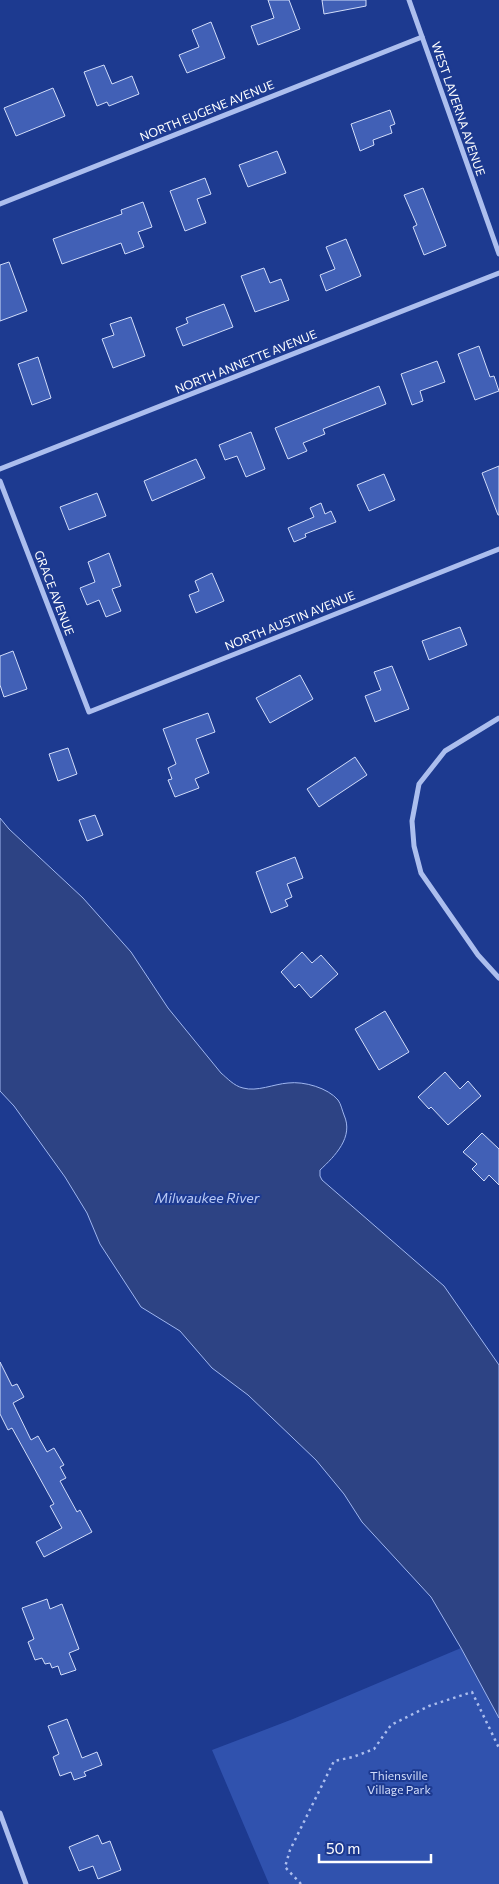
<svg xmlns="http://www.w3.org/2000/svg" width="499" height="1884" viewBox="0 0 499 1884" font-family="Commissioner,sans-serif">
<rect width="100%" height="100%" fill="#1d3a90"/>
<path fill="#3052ae" d="M461 1648 499 1718V1884H269L212 1750 293 1719Z"/>
<path fill="#2d4384" stroke="#9fb6f0" d="M0 818 9 829 83 898 131 952 168 1008 221 1073C227 1078 234 1086 243 1088 257 1092 274 1084 288 1083 304 1081 328 1088 338 1100 341 1104 342 1110 344 1115 354 1137 335 1156 320 1170V1176L322 1180 444 1286 499 1365V1718L461 1648 431 1597 362 1522 344 1494 316 1460 248 1395 212 1368 180 1331 141 1307 100 1244 87 1213 65 1177 14 1106 0 1091Z"/>
<g fill="#4160b6" stroke="#d2ddfa">
<path d="M268 0H289L300 29 258 45 251 26 274 18Z"/>
<path d="M322 0H366V6L324 14Z"/>
<path d="M211 22 225 58 187 73 179 55 199 47 192 30Z"/>
<path d="M104 65 112 84 132 76 139 94 109 106 107 102 97 106 84 72Z"/>
<path d="M53 88 65 116 16 136 4 108Z"/>
<path d="M390 110 395 124 390 126 392 133 373 140 374 145 360 151 351 124Z"/>
<path d="M277 151 286 173 248 187 239 165Z"/>
<path d="M205 178 211 194 197 199 206 223 185 231 170 191Z"/>
<path d="M423 188 446 246 424 255 413 227 417 225 404 195Z"/>
<path d="M143 202 152 227 138 232 144 247 125 254 121 243 62 264 53 239 122 214 121 210Z"/>
<path d="M346 239 361 276 326 291 320 275 335 269 326 247Z"/>
<path d="M9 262 27 311 0 321V265Z"/>
<path d="M264 268 270 283 281 279 289 300 255 312 241 276Z"/>
<path d="M224 304 233 327 183 346 176 328 188 323 186 318Z"/>
<path d="M131 317 145 356 113 368 102 339 114 335 110 324Z"/>
<path d="M479 346 490 377 494 376 499 391 475 400 458 354Z"/>
<path d="M38 357 51 398 32 405 18 364Z"/>
<path d="M437 361 445 382 420 391 423 401 412 405 401 374Z"/>
<path d="M379 386 386 404 323 429 325 434 303 443 307 451 288 459 275 428Z"/>
<path d="M251 432 265 469 246 477 237 456 225 460 219 445Z"/>
<path d="M196 459 205 478 152 501 144 481Z"/>
<path d="M499 466V515H498L482 473Z"/>
<path d="M384 474 395 500 369 511 357 485Z"/>
<path d="M97 493 106 516 69 530 60 507Z"/>
<path d="M321 503 325 514 331 511 336 522 305 534 306 537 294 542 288 528 314 517 310 508Z"/>
<path d="M109 553 121 586 112 589 121 611 106 617 99 600 87 605 80 588 95 582 88 562Z"/>
<path d="M212 573 224 601 196 613 189 595 199 591 195 581Z"/>
<path d="M460 627 467 645 429 660 422 641Z"/>
<path d="M13 651 27 689 4 697 0 685V656Z"/>
<path d="M392 666 409 709 375 722 365 696 381 690 374 672Z"/>
<path d="M300 675 313 699 270 723 256 698Z"/>
<path d="M208 713 215 732 196 739 209 773 195 779 199 788 175 797 168 780 172 779 168 768 176 764 163 729Z"/>
<path d="M68 748 77 774 58 781 49 754Z"/>
<path d="M355 757 367 775 319 807 307 789Z"/>
<path d="M95 815 103 835 87 841 79 820Z"/>
<path d="M295 857 303 878 287 884 292 897 285 900 288 906 271 913 256 872Z"/>
<path d="M302 952 312 963 321 955 338 974 311 998 299 984 295 988 281 972Z"/>
<path d="M385 1011 409 1052 379 1070 355 1029Z"/>
<path d="M445 1072 460 1089 468 1081 481 1096 448 1125 431 1107 429 1109 418 1097Z"/>
<path d="M482 1133 499 1149V1185L489 1175 484 1181 472 1169 477 1164 463 1152Z"/>
<path d="M0 1362 12 1386 17 1384 24 1397 13 1403 31 1440 38 1436 47 1452 54 1448 64 1465 60 1467 66 1478 60 1481 77 1512 80 1510 92 1532 44 1557 36 1542 62 1528 50 1506 54 1504 12 1428 8 1430 0 1414Z"/>
<path d="M47 1599 50 1609 62 1604 79 1649 69 1653 76 1670 61 1675 58 1666 52 1668 50 1663 45 1664 42 1658 35 1660 28 1642 34 1639 22 1608Z"/>
<path d="M67 1719 82 1758 97 1752 102 1765 84 1772 86 1776 74 1780 71 1772 60 1776 53 1757 59 1754 48 1726Z"/>
<path d="M98 1835 102 1844 110 1841 121 1870 98 1879 93 1866 79 1871 69 1847Z"/>
</g>
<g fill="none" stroke-linecap="round" stroke-linejoin="round">
<path stroke="#acbeee" stroke-width="2.5" stroke-dasharray="2.5 4" stroke-linecap="butt" d="M301 1884 285 1867 290 1850 334 1761 353 1757 374 1749 391 1725 429 1706 472 1692 499 1748"/>
<g stroke="#acbeee" stroke-width="5">
<path d="M409 0 499 254"/>
<path d="M0 204 422 37"/>
<path d="M0 469 499 273"/>
<path d="M0 481 89 712 499 549"/>
<path d="M499 718 445 751 419 784 412 821 414 846 421 873 478 955 499 978"/>
<path d="M0 1813 26 1884"/>
</g>
</g>
<g text-anchor="middle" stroke-width="4" stroke-linejoin="round" paint-order="stroke">
<g font-size="12" fill="#fff" stroke="#1d3a90">
<text transform="translate(458 109) rotate(71)" y="4">WEST LAVERNA AVENUE</text>
<text transform="translate(207 111) rotate(-22)" y="4">NORTH EUGENE AVENUE</text>
<text transform="translate(246 362) rotate(-22)" y="4">NORTH ANNETTE AVENUE</text>
<text transform="translate(54 593) rotate(69)" y="4">GRACE AVENUE</text>
<text transform="translate(290 621) rotate(-22)" y="4">NORTH AUSTIN AVENUE</text>
</g>
<g font-size="12" fill="#d2ddfa" stroke="#1d3a90">
<text x="399" y="1780">Thiensville<tspan x="399" dy="14">Village Park</tspan></text>
</g>
<g font-size="14" font-style="italic" fill="#b8c9f5" stroke="#1d3a90">
<text x="207" y="1203">Milwaukee River</text>
</g>
</g>
<path d="M319 1854v8h112v-8" fill="none" stroke="#ffffff" stroke-width="2.5"/>
<text x="326" y="1854" font-size="15" fill="#ffffff" stroke="#1d3a90" stroke-width="4" paint-order="stroke">50 m</text>
</svg>
